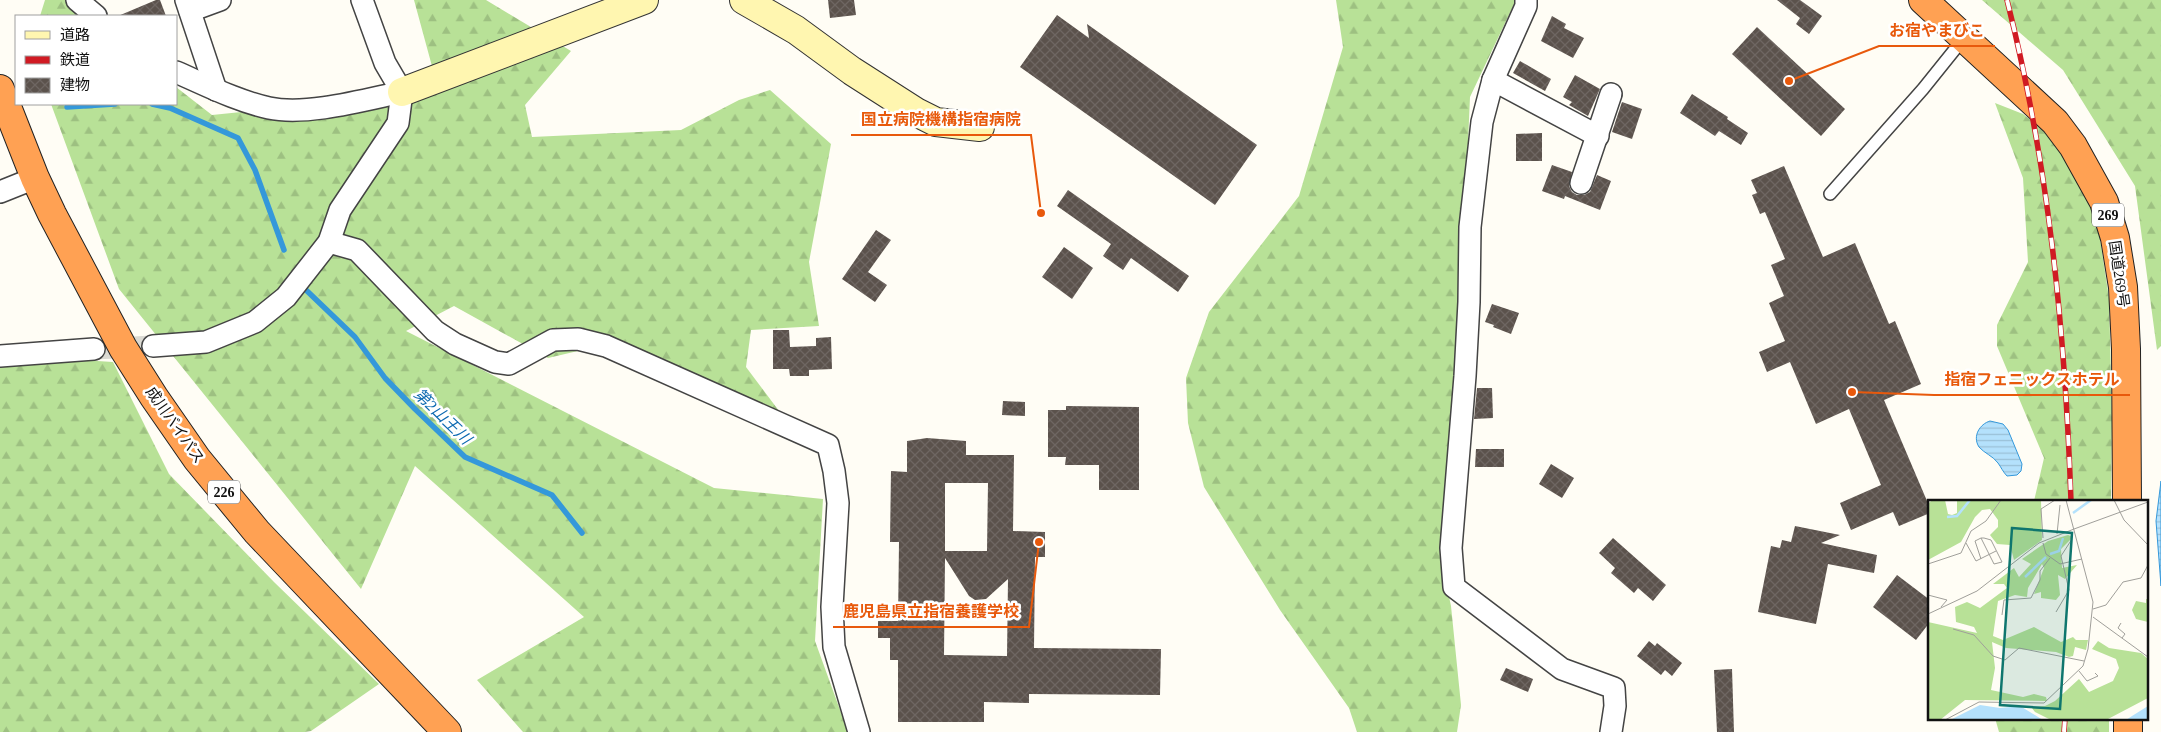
<svg xmlns="http://www.w3.org/2000/svg" width="2161" height="732" viewBox="0 0 2161 732" font-family="'Times New Roman','Noto Sans JP',serif">
<defs>
<pattern id="forest-firs" width="22" height="20" patternUnits="userSpaceOnUse" patternTransform="scale(1.25)"><rect width="22" height="20" fill="#b8e197"/><path d="M5 1l3.5 6h-7zM16 11l3.5 6h-7z" fill="#9dc081"/></pattern>
<pattern id="water-rules" width="6" height="5" patternUnits="userSpaceOnUse" patternTransform="scale(1.25)"><rect width="6" height="5" fill="#b4e1fc"/><path d="M0 2.5h6" fill="none" stroke="#9ac0d7"/></pattern>
<pattern id="building-cross-hatch" width="8" height="8" patternUnits="userSpaceOnUse" patternTransform="scale(1.25)"><rect width="8" height="8" fill="#5b524c"/><path d="M0 0l8 8M0 8l8-8" fill="none" stroke="#6e6662"/></pattern>
</defs>
<rect width="100%" height="100%" fill="#fffdf5"/>
<g fill="url(#forest-firs)">
<path d="M45 0H72L89 16H40Z"/>
<path d="M414 0H486L571 51 525 105 532 137 681 130 739 100 770 90 831 144 809 262 819 326 751 330 746 367 779 411 767 419 595 347 548 358 454 306 406 331 714 488 823 499 815 641 848 732H523L477 680 584 617 415 466 361 589 119 289 51 104H176V87L212 115 439 92Z"/>
<path d="M1336 0H1516L1470 97 1460 325 1441 559 1451 606 1461 705 1457 732H1357L1349 708 1280 610 1204 487 1188 423 1186 378 1209 312 1299 196 1343 47Z"/>
<path d="M1982 0H2161V346L2157 350 2135 186 2063 70Z"/>
<path d="M1995 103 2023 114 2040 127 2070 162 2089 199 2099 232 2109 298 2112 416 2111 501H2034L2044 458 1997 346V325L2028 262 2023 178Z"/>
<path d="M35 357 113 362 169 474 274 582 379 684 311 731 305 732H0V363Z"/>
<path d="M1995 718H2109V732H1999Z"/>
</g>
<g fill="url(#water-rules)" stroke="#3498da">
<path d="M1990 421 2003 424 2008 430 2022 464 2021 471 2017 475 2007 476C2003 472 2001 467 1998 463 1993 456 1984 453 1979 447 1972 436 1980 424 1990 421Z"/>
<path d="M2161 481V586L2156 521Z"/>
</g>
<g fill="none" stroke-linecap="round" stroke-linejoin="round">
<g stroke="#3498da" stroke-width="5.5">
<path d="M152 104 170 108 238 138 255 170 284 250"/>
<path d="M67 107 115 104"/>
<path d="M306 290 355 337 385 378 415 409 465 457 552 495 582 533"/>
</g>
</g>
<g fill="url(#building-cross-hatch)" fill-rule="evenodd">
<path d="M156 0H160L166 16H118Z"/>
<path d="M828 0H854L856 15 830 18Z"/>
<path d="M1777 0H1800L1822 16 1809 34 1796 24 1800 18Z"/>
<path d="M1057 15 1089 38 1087 24 1257 145 1215 205 1020 67Z"/>
<path d="M1552 16 1566 24 1564 28 1584 38 1573 58 1541 41Z"/>
<path d="M1757 27 1845 109 1821 136 1732 54Z"/>
<path d="M1520 61 1551 79 1545 91 1513 73Z"/>
<path d="M1575 75 1600 89 1588 116 1569 105 1572 102 1563 97Z"/>
<path d="M1692 94 1728 117 1727 119 1748 133 1741 145 1719 131 1715 136 1680 113Z"/>
<path d="M1622 102 1642 109 1632 139 1612 132Z"/>
<path d="M1542 133V161H1516V134Z"/>
<path d="M1552 165 1572 172 1569 186 1572 192 1577 195H1584L1590 192 1597 175 1611 181 1600 210 1565 196 1564 199 1542 191Z"/>
<path d="M1784 166 1823 257 1855 243 1889 324 1895 321 1921 384 1884 400 1930 508V513L1899 526 1893 512 1851 530 1840 503 1881 485 1849 409 1816 424 1790 362 1767 372 1759 352 1785 341 1769 303 1784 296 1771 265 1785 259 1765 212 1760 214 1752 195 1757 193 1751 180Z"/>
<path d="M1068 190 1189 276 1178 292 1131 258 1123 270 1103 256 1111 244 1057 206Z"/>
<path d="M876 230 891 240 868 272 887 285 875 302 842 279Z"/>
<path d="M1064 247 1093 268 1072 299 1042 277Z"/>
<path d="M1492 304 1519 313 1511 334 1493 327 1494 325 1485 322Z"/>
<path d="M773 330H789L790 347 816 346V338L831 337 832 369 809 370V376H790L789 369H773Z"/>
<path d="M1477 388H1492L1493 418 1474 419Z"/>
<path d="M1003 401 1025 402V416L1002 415Z"/>
<path d="M1066 406 1139 407V490H1099V465H1065L1066 457H1048V410H1066Z"/>
<path d="M927 438 966 441V455H1014L1013 531 1045 532V557H1035L1034 648 1161 649 1160 695 1029 694V703L984 702V722H898V660H890V638H878V621H898L899 542H890L891 471 907 472V441ZM945 483H988L987 551H945ZM945 558 969 596 975 600 986 599 1008 579 1007 656 944 655Z"/>
<path d="M1476 449H1504V467H1475Z"/>
<path d="M1551 464 1574 478 1562 498 1539 484Z"/>
<path d="M1795 526 1840 535 1821 543 1877 555 1874 573 1828 564 1816 624 1758 612 1771 546 1780 548 1782 540 1791 542Z"/>
<path d="M1613 538 1666 585 1653 601 1638 588 1634 593 1611 573 1615 568 1599 553Z"/>
<path d="M1897 575 1930 600V622L1916 640 1873 607Z"/>
<path d="M1649 641 1655 646 1657 643 1682 663 1672 676 1665 670 1661 675 1637 656Z"/>
<path d="M1506 668 1533 679 1528 692 1500 680Z"/>
<path d="M1732 669 1734 732H1717L1714 670Z"/>
</g>
<g fill="none" stroke-linecap="round" stroke-linejoin="round">
<path stroke="#dbdad3" stroke-width="21" stroke-dasharray="21 11" stroke-linecap="butt" d="M94 349 153 346"/>
<defs>
<path id="lane" d="M1830 194 1923 89 1964 38"/>
<g id="street">
<path d="M77 0 96 16"/>
<path d="M186 0 216 90"/>
<path d="M1526 0V6L1493 80 1482 122 1470 227 1469 302 1465 376 1451 548 1454 587 1562 669 1614 688 1615 706 1611 732"/>
<path d="M190 11 220 0"/>
<path d="M176 72C206 85 237 101 269 108 307 116 364 100 402 92"/>
<path d="M1493 80 1598 136"/>
<path d="M1581 183 1611 94"/>
<path d="M0 192 35 178"/>
<path d="M329 242 357 250 435 331 455 344 495 362 509 364 553 340 578 339 606 346 828 445 834 471 838 503 832 607 834 647 859 732"/>
<path d="M153 346 206 342 255 322 286 297 329 242 340 210 398 123 402 92 385 63 362 0"/>
<path d="M0 356 94 349"/>
</g>
<g id="secondary">
<path d="M744 0 796 30 852 71 916 112 936 122 980 127"/>
<path d="M402 92 644 0"/>
</g>
<g id="highway">
<path d="M1923 0 2055 122 2073 146 2104 202 2115 238 2123 287 2126 349 2127 501"/>
<path d="M0 89 35 178 52 214 123 348 154 397 197 459 257 532 447 732"/>
<path d="M2128 718V732"/>
</g>
</defs>
<use href="#lane" stroke="#444" stroke-width="14"/>
<use href="#street" stroke="#444" stroke-width="24"/>
<use href="#secondary" stroke="#333" stroke-width="30"/>
<use href="#highway" stroke="#222" stroke-width="30"/>
<use href="#lane" stroke="#fff" stroke-width="11"/>
<use href="#street" stroke="#fff" stroke-width="21"/>
<use href="#secondary" stroke="#fff6b0" stroke-width="28"/>
<use href="#highway" stroke="#ffa153" stroke-width="28"/>
<defs>
<g id="rail">
<path d="M2007 0C2049 166 2065 330 2071 501"/>
<path d="M2064 732 2065 718"/>
</g>
</defs>
<use href="#rail" stroke="#d01a23" stroke-width="5.5"/>
<use href="#rail" stroke="#fff" stroke-width="4" stroke-dasharray="11" stroke-linecap="butt"/>
</g>
<g text-anchor="middle" stroke-width="5" stroke-linejoin="round" paint-order="stroke">
<g fill="#fff" stroke="#585858" stroke-width="1">
<rect x="2092" y="203.5" width="32" height="23" rx="4"/>
<rect x="208" y="480.5" width="32" height="23" rx="4"/>
</g>
<g font-size="14" font-weight="bold" fill="#111">
<text x="2108" y="220">269</text>
<text x="224" y="497">226</text>
</g>
<g font-size="15" fill="#111" stroke="#fff">
<text transform="translate(2119 274) rotate(82)" y="5">国道269号</text>
<text transform="translate(175 425) rotate(55)" y="5">成川バイパス</text>
</g>
<g font-size="16" font-style="italic" fill="#0c69b1" stroke="#fff">
<text transform="translate(443 416) rotate(44)" y="6">第2山王川</text>
</g>
</g>
<g transform="translate(1928 500)">
<rect width="220" height="220" fill="#fffdf5"/>
<path d="M4 0H17L20 14 24 15 29 13V0H113L114 40 86 60 82 45 69 44 62 35 70 27V20L62 9 54 10 47 17 33 42 0 60V4ZM140 35 145 37 133 49 134 68 149 65 137 79 130 75 132 95 128 100 113 98V92L106 94 116 68 114 64 100 88 99 97 87 95 70 101 65 136 75 140 106 127 133 142 145 137 148 140H160L158 150 147 147 145 156 141 157 128 152 78 148 64 142 67 168 63 190 95 197 106 194 118 197 119 201 37 200 12 220H0V122L49 133 46 127 28 122 27 107 39 102 52 108 79 88 76 84H65L86 68 91 77 103 64 94 59 120 41ZM218 99H220V122L208 119 204 110 208 101 218 103ZM170 141 181 148 213 153 220 159V198L180 219 123 220 107 212 103 207 117 206 127 201 151 179 161 192 185 181 191 168 188 159 164 149Z" fill="#b8e197"/>
<path d="M52 205 72 208 92 206 115 220H22ZM220 206V220H198L204 216Z" fill="#b4e1fc"/>
<path fill="none" stroke="#b4e1fc" stroke-width="2.5" d="M145 13 163 0M19 17 29 16 42 0M122 54 131 51 135 38M97 77 118 57"/>
<path fill="none" stroke="#a09f9a" stroke-width="1" d="M186 0 196 20 220 45M146 29 220 2M129 34 132 5M115 38 113 9 127 0M38 43 48 61 68 51M115 43 118 54 132 64 154 59M53 59 47 41 53 38H56L63 40 74 62 66 64 53 38M0 64 33 53 43 31 58 21 73 0M0 95 19 100 13 107M165 109 178 105 195 82 213 78 220 65M128 112 141 90 133 56 144 39M0 114 49 91 111 43 146 29M74 115 76 100 103 98 112 80V71L122 58M165 117 220 157M193 123 190 128 197 134 194 138M25 129 46 135 65 156 77 160 91 148 156 161M151 171 159 181 170 176 167 173M17 220 51 202 116 203 155 166 160 149 165 102 138 0"/>
<path fill="#0f766e" fill-opacity="0.15" stroke="#0f766e" stroke-width="2.5" d="M84 28 144 33 132 209 72 205Z"/>
<rect width="220" height="220" fill="none" stroke="#111" stroke-width="2.5"/>
</g>
<path fill="none" stroke="#e8590c" stroke-width="2" d="M1789 81L1879 46H1995M1041 213L1031 135H851M1852 392L1934 395H2130M1039 542L1029 627H833"/>
<g fill="#e8590c" stroke="#fff" stroke-width="2">
<circle cx="1789" cy="81" r="5"/>
<circle cx="1041" cy="213" r="5"/>
<circle cx="1852" cy="392" r="5"/>
<circle cx="1039" cy="542" r="5"/>
</g>
<g font-size="16" text-anchor="middle" font-weight="bold" fill="#e8590c" stroke="#fff" stroke-width="5" stroke-linejoin="round" paint-order="stroke">
<text x="1937" y="36">お宿やまびこ</text>
<text x="941" y="125">国立病院機構指宿病院</text>
<text x="2032" y="385">指宿フェニックスホテル</text>
<text x="931" y="617">鹿児島県立指宿養護学校</text>
</g>
<rect x="15" y="15" width="162" height="90" fill="#ffffff" stroke="#a0a0a0"/>
<rect x="25" y="31" width="25" height="8" fill="#fff6b0" stroke="#a0a0a0"/>
<text x="60" y="40" font-size="15" fill="#111111">道路</text>
<rect x="25" y="56" width="25" height="8" fill="#d01a23" stroke="#a0a0a0"/>
<text x="60" y="65" font-size="15" fill="#111111">鉄道</text>
<rect x="25" y="78" width="25" height="15" fill="url(#building-cross-hatch)" stroke="#a0a0a0"/>
<text x="60" y="90" font-size="15" fill="#111111">建物</text>
</svg>
